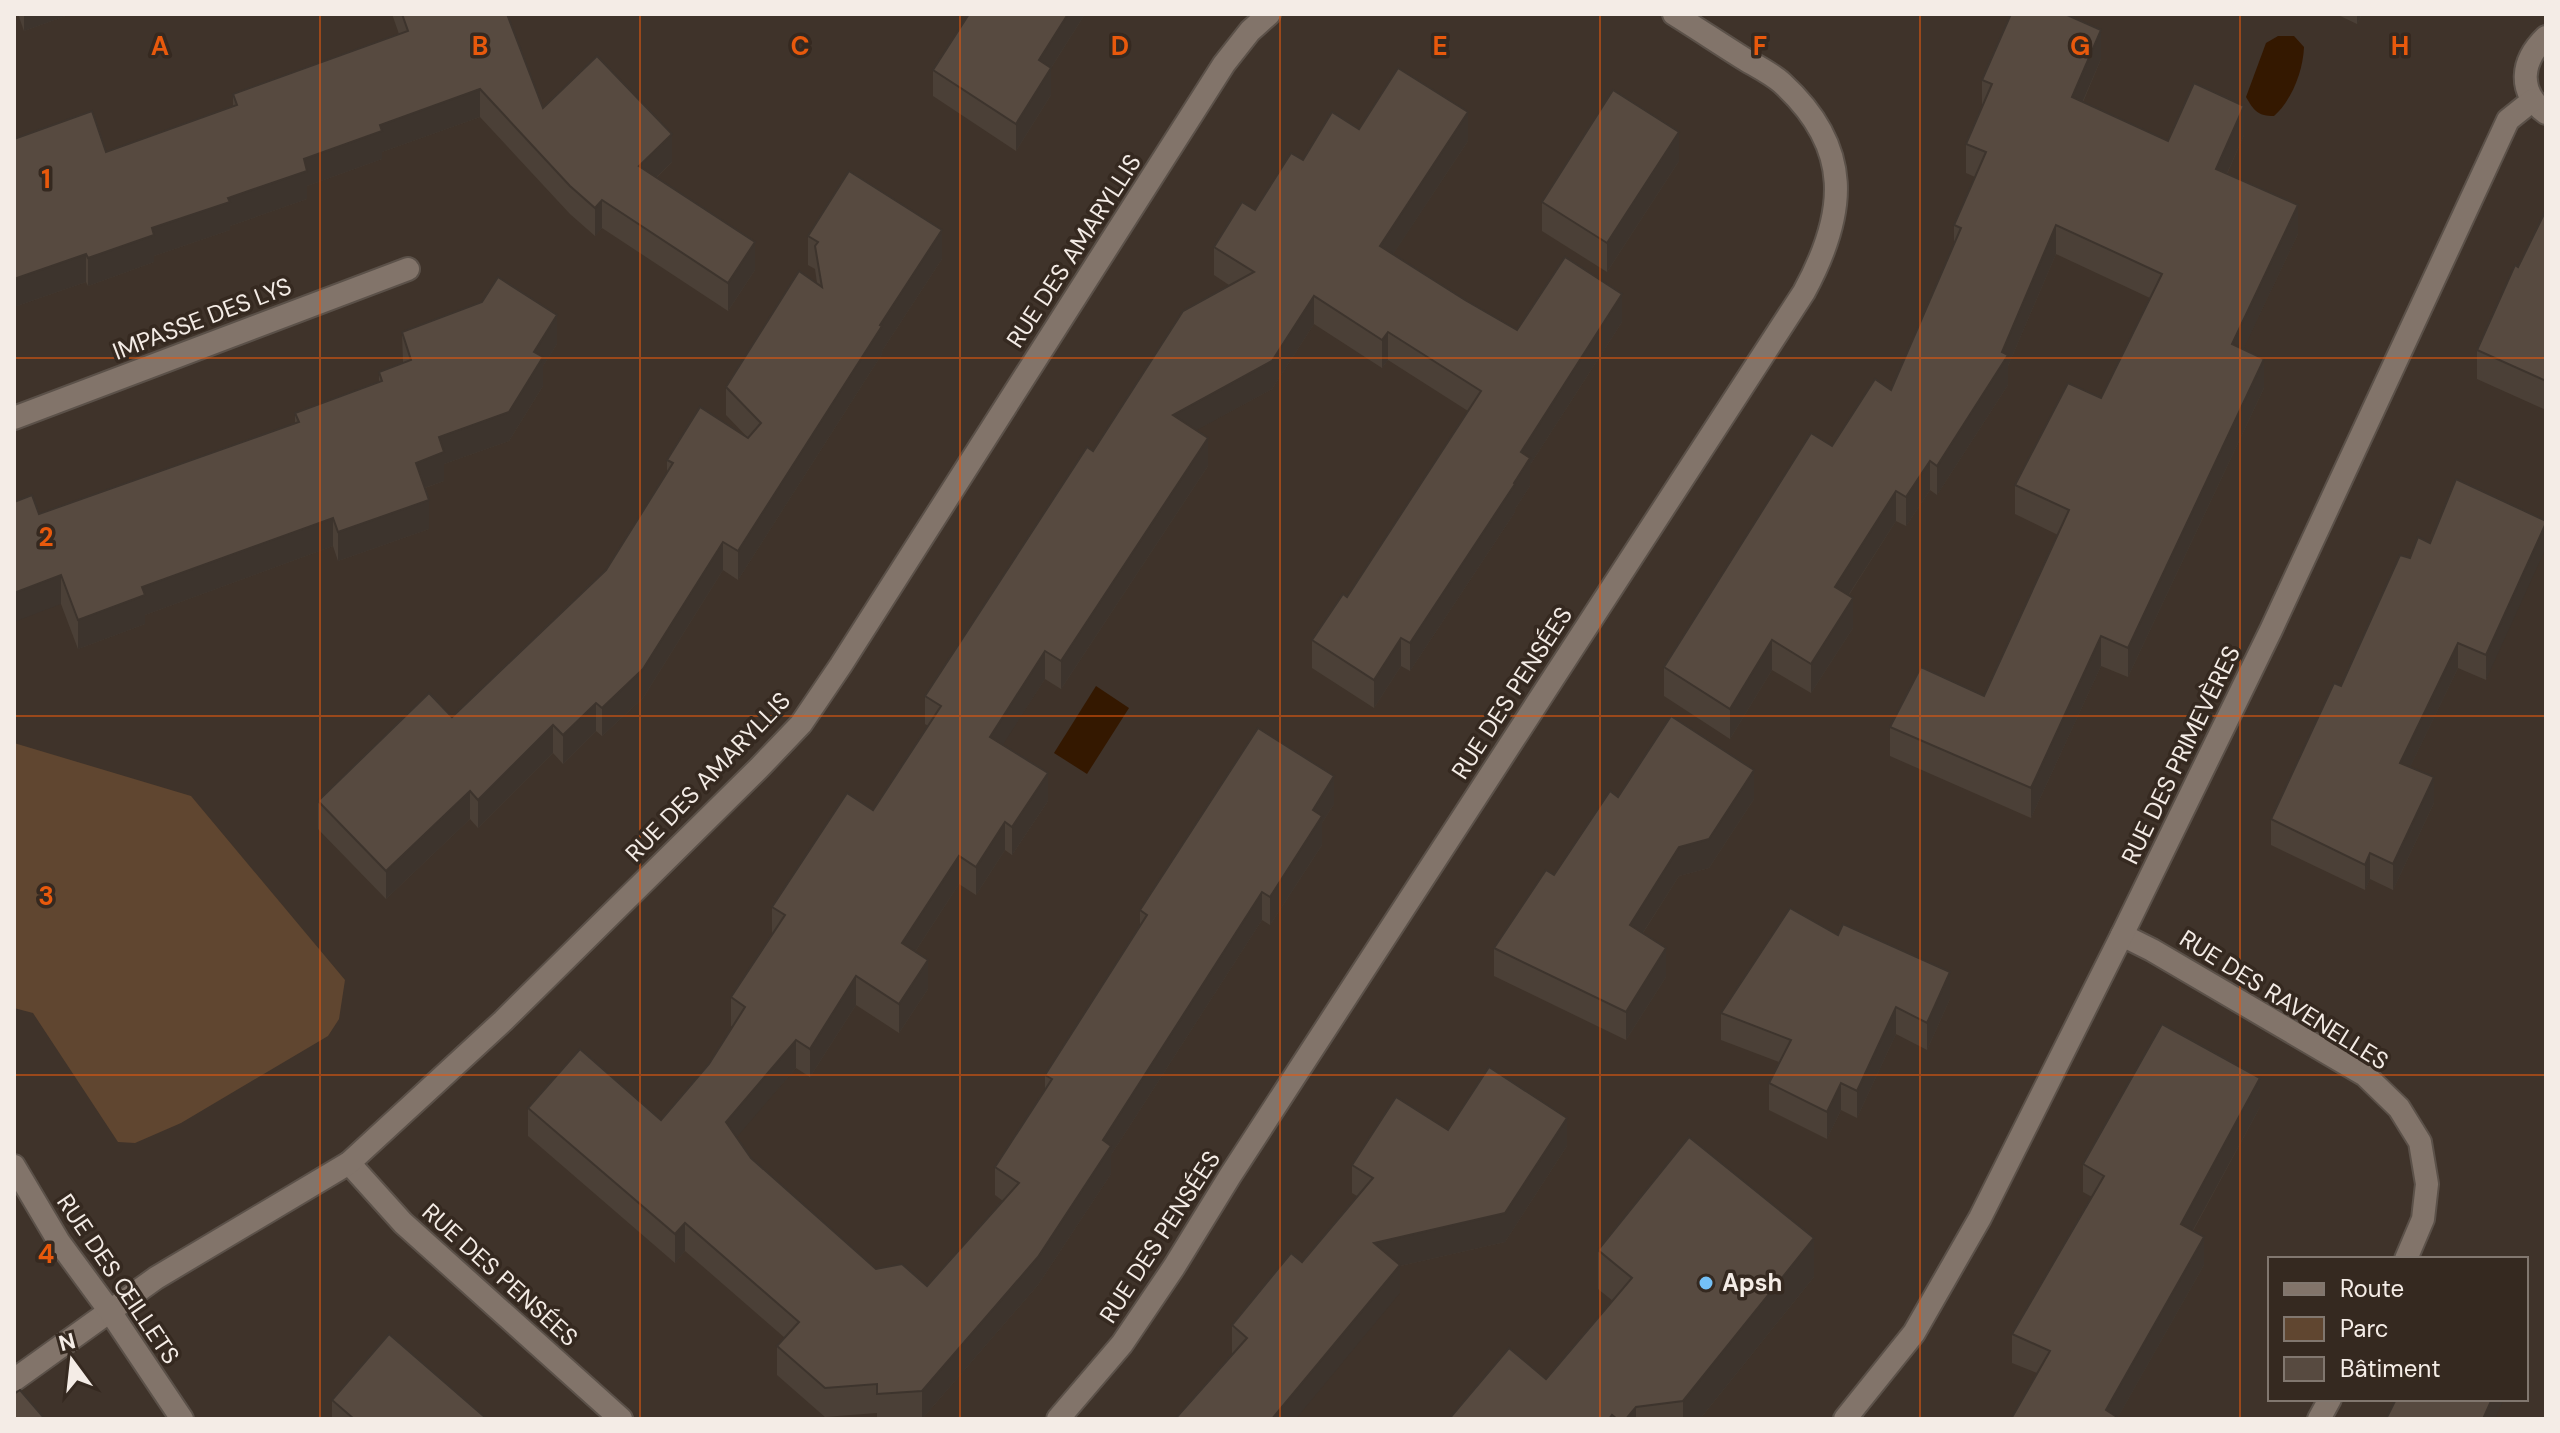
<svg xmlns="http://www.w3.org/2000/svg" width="2560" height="1433" viewBox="0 0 2560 1433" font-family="'DM Sans',sans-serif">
<rect width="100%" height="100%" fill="#3f332a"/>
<path fill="#604630" d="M14 743 191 796 345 980 339 1019 328 1036 181 1123 135 1143 118 1142 33 1013 14 1008Z"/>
<g fill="#341800">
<path d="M2278 36H2294L2304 47C2303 71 2292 100 2274 116 2258 116 2254 111 2246 97L2266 43Z"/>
<path d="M1096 686 1129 708 1087 774 1054 753Z"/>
</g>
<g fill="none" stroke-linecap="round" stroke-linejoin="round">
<defs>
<g id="minor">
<path d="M2546 37C2521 61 2517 91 2546 113"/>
<path d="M14 418 408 269"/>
<path d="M2122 935 2152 950 2365 1075 2399 1108 2420 1142 2427 1184 2423 1219 2406 1259"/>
<path d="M349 1163 403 1223 621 1419"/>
<path d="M14 1380 156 1278 349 1163 503 1021 759 768 801 724 841 665 1224 64 1250 31 1269 14"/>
<path d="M1058 1419 1122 1344 1174 1267 1230 1176 1804 292C1847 213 1853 148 1782 83 1772 74 1758 67 1746 60 1722 45 1698 29 1674 14"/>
<path d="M1845 1419 1914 1333 1980 1218 2122 935 2271 630 2508 120 2533 100"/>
<path d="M2319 1419 2330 1399"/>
</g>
<path id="tertiary" d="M14 1166 59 1242 109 1310 182 1419"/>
</defs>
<use href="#minor" stroke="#5b5149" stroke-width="26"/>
<use href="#tertiary" stroke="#5b5149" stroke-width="26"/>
<use href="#minor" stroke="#82746a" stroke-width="22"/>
<use href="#tertiary" stroke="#82746a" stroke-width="22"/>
</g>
<g fill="#4b4037">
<path d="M18 14H71L24 31Z"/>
<path d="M392 14H507L543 108 672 162 657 177 755 270 728 311 602 228 595 236 570 214 480 117 382 152V159L307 186V199L230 226V230L154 256V262L88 286 86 282 14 307V139L106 152 233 106V94L399 34Z"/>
<path d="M1085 14 1051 68V95L1016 151 933 96V70Z"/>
<path d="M2336 14H2362L2357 24Z"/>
<path d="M2101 59 2083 102 2168 141 2244 135 2227 174 2298 234 2243 349 2264 388 2128 677 2101 666 2031 818 1890 756V727L1984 696 2058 535 2015 514V485L2101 398 2150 298 2056 254 2008 366V385L1937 495 1930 490 1906 526 1896 521 1849 595 1853 628 1811 693 1772 670 1730 739 1664 696V667L1832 446 1891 390 1954 244V225L1975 177 1966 173V144L1982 108V80Z"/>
<path d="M1359 129 1468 141 1393 254 1465 300 1517 330 1622 322 1530 465V486L1515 509V512L1410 671 1401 666 1374 708 1312 668V640L1347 597 1468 411 1388 360 1382 368 1314 324 1272 389 1196 430 1208 466 1061 689 1045 679 1002 745 1048 801 1012 855 1005 850 976 895 959 884 915 952 928 989 899 1033 856 1005 810 1077 796 1068 736 1137 751 1158 876 1269 927 1286 1003 1201 995 1195V1167L1045 1090V1075L1140 926V910L1334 804 1322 823V845L1270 925 1262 920 1111 1155V1174L1038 1285 922 1419H877V1413L825 1417 777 1375V1346L785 1338 685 1251 675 1263 528 1136V1108L661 1120 709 1064 733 1027 731 1026V997L772 934V907L873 810 928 726 925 724V696L1093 451 1229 285 1214 275V247L1255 210 1303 160Z"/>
<path d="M1679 161 1607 272 1542 231V202Z"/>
<path d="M2546 210V410L2477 379V350Z"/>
<path d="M808 236 942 259 882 351V354L738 580 723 570 643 698 602 736 596 731 563 764 553 753 478 828 470 819 386 899 318 829V801L452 717 606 570 667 473V460L748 438 726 415V387L817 283 815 269 808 265Z"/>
<path d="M402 332 557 344 543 366V386L509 441 444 464V481L425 488 429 529 338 561 333 546 145 615V624L78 649 61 604 39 514 295 423V413L379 382V372L403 363Z"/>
<path d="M2546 521 2486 680 2458 668 2410 767 2434 803 2393 890 2370 879 2365 890 2271 845V819L2410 558 2430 543Z"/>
<path d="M1754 799 1709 868 1679 876 1643 933 1666 977 1626 1040 1494 976V948L1554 875Z"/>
<path d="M1950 999 1927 1050 1896 1034 1857 1118 1841 1110 1827 1139 1769 1110V1083L1779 1062 1721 1040V1013Z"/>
<path d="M2260 1107 2193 1231 2204 1265 2118 1417 2037 1373 2012 1363V1334L2092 1197 2083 1192V1164Z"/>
<path d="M1448 1130 1567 1146 1505 1242 1400 1266V1293L1232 1354V1325L1302 1262 1357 1196 1352 1193V1165Z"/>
<path d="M1598 1250 1814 1277 1700 1419H1449L1546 1379 1613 1301 1598 1289Z"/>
<path d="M332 1400 487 1419H332Z"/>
</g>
<g fill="#3d342d">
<path d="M24 14H71L24 31Z"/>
<path d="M1068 14H1085L1039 87V60Z"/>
<path d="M2357 14H2362L2357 24Z"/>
<path d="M2101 30V59L2072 126V97Z"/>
<path d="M1051 68V95L1016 151V124Z"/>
<path d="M480 89V117L382 152V159L307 186V199L230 226V230L154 256V262L88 286V258L152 228 228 198 304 159 380 125Z"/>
<path d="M2244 106V135L2216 198V169Z"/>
<path d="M1468 112V141L1380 274V246Z"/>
<path d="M1679 132V161L1607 272V243Z"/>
<path d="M672 134V162L639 194V166Z"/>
<path d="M602 200V228L595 236V208Z"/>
<path d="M2298 205V234L2232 373V344Z"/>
<path d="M2056 225V254L2008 366V385L1937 495V466L2002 352Z"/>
<path d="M942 230V259L882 351V354L738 580V551L880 325Z"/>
<path d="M755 242V270L728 311V283Z"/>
<path d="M86 254V282L14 307V279Z"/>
<path d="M1622 294V322L1530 465V486L1515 509V512L1410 671V643L1521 452Z"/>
<path d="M1314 296V324L1272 389 1173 443V415Z"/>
<path d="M557 315V344L543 366V386L509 441 444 464V481L416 491V463L439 437 534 352Z"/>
<path d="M1388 332V360L1382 368V340Z"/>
<path d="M2264 359V388L2128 677V648Z"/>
<path d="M1208 438V466L1061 689V661Z"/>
<path d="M1930 461V490L1906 526V497Z"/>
<path d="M1896 491V521L1835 616V587Z"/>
<path d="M429 500V529L338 561V532Z"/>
<path d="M333 518V546L145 615V624L78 649V620L142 587Z"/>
<path d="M2546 523V548L2486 680V655Z"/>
<path d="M723 542V570L643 698 602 736V708Z"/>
<path d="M61 575V604L14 622V593Z"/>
<path d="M1853 598V628L1811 693V664Z"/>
<path d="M2101 636V666L2031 818V788Z"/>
<path d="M1401 638V666L1374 708V680Z"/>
<path d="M1772 640V670L1730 739V709Z"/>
<path d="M2458 643V668L2400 788V763Z"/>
<path d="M1045 651V679L990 765V737Z"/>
<path d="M596 703V731L563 764V735Z"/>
<path d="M553 725V753L478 828V800Z"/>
<path d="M1754 770V799L1709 868 1679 876 1630 953V925L1679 847Z"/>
<path d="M1048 773V801L1012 855V827Z"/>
<path d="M1334 776V804L1322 823V845L1270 925V897L1313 810Z"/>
<path d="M2434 777V803L2393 890V864Z"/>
<path d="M470 791V819L386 899V871Z"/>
<path d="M1005 822V850L976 895V867Z"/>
<path d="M2370 853V879L2365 890V865Z"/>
<path d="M959 856V884L902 972V943Z"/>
<path d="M1262 892V920L1111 1155V1174L1038 1285 922 1419V1391L1103 1140Z"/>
<path d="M1666 948V977L1626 1040V1012Z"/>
<path d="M928 960V989L899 1033V1004Z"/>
<path d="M1950 972V999L1927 1050V1023Z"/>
<path d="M856 976V1005L810 1077V1049Z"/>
<path d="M1896 1007V1034L1857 1118V1091Z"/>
<path d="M796 1040V1068L726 1150V1122Z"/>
<path d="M2260 1078V1107L2181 1252V1224Z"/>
<path d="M1841 1083V1110L1827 1139V1112Z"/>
<path d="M1567 1118V1146L1505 1242 1400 1266V1293L1296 1419H1272L1374 1243Z"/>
<path d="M685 1223V1251L675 1263V1234Z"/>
<path d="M2204 1237V1265L2117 1419 2106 1410Z"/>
<path d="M1814 1238V1277L1700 1419H1683V1401Z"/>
<path d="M2492 1399H2504L2495 1419H2483Z"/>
<path d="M1636 1407V1419H1626Z"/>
</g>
<g fill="#574a40" stroke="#3d342d" stroke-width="2">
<path d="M402 14H507L543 108 597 56 672 134 639 166 755 242 728 283 602 200 595 208 570 186 480 89 380 125 382 131 304 159 307 171 228 198 230 202 152 228 154 235 88 258 86 254 14 279V139L92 111 106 152 237 105 233 94 408 31Z"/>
<path d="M969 14H1068L1039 60 1051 68 1016 124 933 70Z"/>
<path d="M2011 14H2065L2101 30 2072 97 2168 141 2194 83 2244 106 2216 169 2298 205 2232 344 2264 359 2128 648 2101 636 2031 788 1890 727 1921 667 1984 696 2069 510 2015 485 2068 383 2101 398 2162 274 2056 225 2002 352 2008 355 1937 466 1930 461 1906 497 1896 491 1835 587 1853 598 1811 664 1772 640 1730 709 1664 667 1811 433 1832 446 1875 379 1891 390 1961 228 1954 225 1986 152 1966 144 1992 84 1982 80Z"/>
<path d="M1398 68 1468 112 1380 246 1465 300 1517 330 1565 257 1622 294 1521 452 1530 458 1514 483 1515 484 1410 643 1401 638 1374 680 1312 640 1343 594 1347 597 1481 391 1388 332 1382 340 1314 296 1272 361 1173 415 1208 438 1061 661 1045 651 990 737 1048 773 1012 827 1005 822 976 867 959 856 902 943 928 960 899 1004 856 976 810 1049 796 1040 726 1122 751 1158 876 1269 902 1264 927 1286 1019 1183 995 1167 1052 1079 1045 1075 1147 915 1140 910 1258 728 1334 776 1313 810 1322 816 1270 897 1262 892 1103 1140 1111 1146 1038 1257 922 1391 877 1394V1384L825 1388 777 1346 799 1322 685 1223 675 1234 528 1108 580 1049 661 1120 709 1064 745 1007 731 997 785 915 772 907 847 793 873 810 941 706 925 696 1087 447 1093 451 1183 311 1254 272 1214 247 1242 202 1255 210 1291 153 1303 160 1332 112 1359 129Z"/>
<path d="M1613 90 1679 132 1607 243 1542 202Z"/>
<path d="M849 171 942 230 880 325 882 326 738 551 723 542 643 669 602 708 596 703 563 735 553 725 478 800 470 791 386 871 318 801 429 693 452 717 606 570 673 463 667 460 700 407 748 438 761 423 726 387 799 271 822 287 815 246 818 242 808 236Z"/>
<path d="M2546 210V381L2477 350 2515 265 2518 267Z"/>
<path d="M498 277 557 315 534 352 543 357 509 412 439 437 444 452 416 463 429 500 338 532 333 518 142 587 145 595 78 620 61 575 14 593V502L32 495 39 514 299 422 295 413 382 381 379 372 411 360 402 332 482 302Z"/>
<path d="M2456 479 2546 521V523L2486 655 2458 643 2400 763 2434 777 2393 864 2370 853 2365 865 2271 819 2334 683 2341 686 2400 555 2410 558 2418 537 2430 543Z"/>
<path d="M1671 716 1754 770 1709 839 1679 847 1630 925 1666 948 1626 1012 1494 948 1546 870 1554 875 1610 791 1618 797Z"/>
<path d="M1790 908 1838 935 1843 924 1950 972 1927 1023 1896 1007 1857 1091 1841 1083 1827 1112 1769 1083 1791 1040 1721 1013Z"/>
<path d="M2162 1024 2260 1078 2181 1224 2204 1237 2106 1410 2120 1419H2011L2050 1351 2012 1334 2104 1176 2083 1164Z"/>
<path d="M1489 1067 1567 1118 1505 1213 1374 1243 1400 1265 1272 1419H1175L1247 1338 1232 1325 1291 1253 1302 1262 1373 1178 1352 1165 1396 1097 1448 1130Z"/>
<path d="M1689 1137 1814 1238 1683 1401 1636 1407 1626 1419H1617L1612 1415 1609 1419H1449L1509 1348 1546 1379 1632 1278 1598 1250Z"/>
<path d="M389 1334 487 1419H354L332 1400Z"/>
<path d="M20 1390 45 1419H14V1394Z"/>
<path d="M2396 1399H2492L2483 1419H2386Z"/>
</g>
<path fill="none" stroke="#e8590c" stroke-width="2" stroke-opacity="0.55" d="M320 14V1419M640 14V1419M960 14V1419M1280 14V1419M1600 14V1419M1920 14V1419M2240 14V1419M14 358H2546M14 716H2546M14 1075H2546"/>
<circle fill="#74c0f6" stroke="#352920" stroke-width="3" cx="1706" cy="1283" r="8"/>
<g text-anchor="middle" stroke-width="7" stroke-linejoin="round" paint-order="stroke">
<g font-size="24" fill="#f4ece6" stroke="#352920">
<text transform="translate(1074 251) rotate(-57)" y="8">RUE DES AMARYLLIS</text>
<text transform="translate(202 319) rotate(-21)" y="8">IMPASSE DES LYS</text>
<text transform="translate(1512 693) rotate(-57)" y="8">RUE DES PENSÉES</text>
<text transform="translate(2181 755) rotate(-64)" y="8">RUE DES PRIMEVÈRES</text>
<text transform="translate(708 777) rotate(-46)" y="8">RUE DES AMARYLLIS</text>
<text transform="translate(2284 1000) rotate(32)" y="8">RUE DES RAVENELLES</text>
<text transform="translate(1160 1237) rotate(-57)" y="8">RUE DES PENSÉES</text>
<text transform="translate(500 1275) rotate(42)" y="8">RUE DES PENSÉES</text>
<text transform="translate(118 1279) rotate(56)" y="8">RUE DES ŒILLETS</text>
</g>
<g font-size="24" font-weight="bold" fill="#f4ece6" stroke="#352920" text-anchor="start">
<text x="1722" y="1291">Apsh</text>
</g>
</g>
<g font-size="26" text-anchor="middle" font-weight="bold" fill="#e8590c" stroke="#352920" stroke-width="7" stroke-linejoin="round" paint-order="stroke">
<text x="160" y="55">A</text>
<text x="480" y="55">B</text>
<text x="800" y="55">C</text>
<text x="1120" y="55">D</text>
<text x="1440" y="55">E</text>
<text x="1760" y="55">F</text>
<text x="2080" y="55">G</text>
<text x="2400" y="55">H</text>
<text x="46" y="188">1</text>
<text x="46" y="546">2</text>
<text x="46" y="905">3</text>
<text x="46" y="1263">4</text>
</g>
<rect width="2560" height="1433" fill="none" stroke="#f4ece6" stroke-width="32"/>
<rect x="2268" y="1257" width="260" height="144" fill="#352920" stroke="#81776f" stroke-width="2"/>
<rect x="2284" y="1283" width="40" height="12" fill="#82746a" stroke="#81776f" stroke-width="2"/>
<text x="2340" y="1297" font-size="24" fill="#f4ece6">Route</text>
<rect x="2284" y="1317" width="40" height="24" fill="#604630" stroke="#81776f" stroke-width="2"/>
<text x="2340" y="1337" font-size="24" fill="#f4ece6">Parc</text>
<rect x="2284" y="1357" width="40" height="24" fill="#574a40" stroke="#81776f" stroke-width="2"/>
<text x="2340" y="1377" font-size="24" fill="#f4ece6">Bâtiment</text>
<g transform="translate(72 1361) rotate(345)" stroke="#352920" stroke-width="6" paint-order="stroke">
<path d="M0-6L14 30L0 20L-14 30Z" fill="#f4ece6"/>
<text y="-12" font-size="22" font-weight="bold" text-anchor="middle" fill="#f4ece6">N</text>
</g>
</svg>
